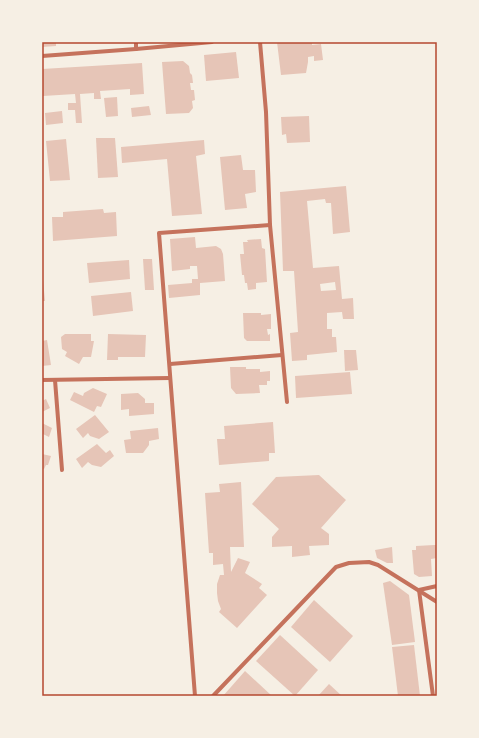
<svg xmlns="http://www.w3.org/2000/svg" width="479" height="738" viewBox="0 0 479 738" font-family="'Alegreya Sans',sans-serif">
<rect width="100%" height="100%" fill="#f6efe4"/>
<g fill="#e6c5b7" fill-rule="evenodd">
<path d="M42 42H56V46L42 47Z"/>
<path d="M277 42H312V45L321 44 323 60 314 61V56L308 57V62L306 73 281 75Z"/>
<path d="M236 52 239 78 206 81 204 55Z"/>
<path d="M183 61 189 66 190 73 192 75 193 83H190L191 90H194L195 100 192 101 193 108 189 113 166 114 162 62Z"/>
<path d="M142 63 144 94 130 95V89L100 91 101 99H94V93L80 94 82 123H76L75 110H68V103H76L75 94 43 96 42 69Z"/>
<path d="M117 97 118 116 106 117 104 98Z"/>
<path d="M149 106 151 115 132 117 131 108Z"/>
<path d="M62 111 63 123 46 125 45 113Z"/>
<path d="M309 116 310 142 287 143 286 134 282 135 281 117Z"/>
<path d="M96 138H115L118 177 98 178Z"/>
<path d="M66 139 70 180 50 181 46 141Z"/>
<path d="M204 140 205 154 196 156 202 214 172 216 167 159 122 163 121 147Z"/>
<path d="M241 155 243 170H255L256 192 245 194 247 208 225 210 220 157Z"/>
<path d="M346 186 350 232 333 234 331 203H326L325 199 307 201 313 268 339 266 342 299 353 298 354 319H343L342 312 327 313V329H332V337H336L337 352 307 355V360L292 361 290 333 298 332 294 271H283L280 192ZM335 282 336 290 321 291 320 284Z"/>
<path d="M103 209 104 213 116 212 117 236 53 241 52 217H63V212Z"/>
<path d="M195 237 196 248 216 246 221 249 223 254 225 281 200 283V295L169 298 168 285 192 283V279H198L197 266H190V269L172 271 170 239Z"/>
<path d="M261 239 262 248 265 249 267 282 256 283V289L248 290 247 283H245L244 275H242L240 254H244L243 242H248L247 240Z"/>
<path d="M143 259H152L154 290H145Z"/>
<path d="M129 260 130 279 89 283 87 263Z"/>
<path d="M42 280H43L45 301H42Z"/>
<path d="M131 292 133 311 93 316 91 296Z"/>
<path d="M243 313H261V315L271 314V329H267L268 335 270 334V341H247L244 338Z"/>
<path d="M65 334H91V341H94L91 357H83L79 364 65 356 67 352 62 349 61 337Z"/>
<path d="M108 334 146 335 145 357H118V360H107Z"/>
<path d="M47 340 51 365 42 366V341Z"/>
<path d="M344 350H356L358 370 345 371Z"/>
<path d="M230 367H246V369H260V372L270 371V381H267V385H259L260 393 236 394 231 388Z"/>
<path d="M350 372 352 394 296 398 295 376Z"/>
<path d="M93 388 107 394 101 407 97 406 94 412 70 400 74 392 83 396 84 393Z"/>
<path d="M138 393 145 399V403H154V414L129 416V409L121 410V394Z"/>
<path d="M46 399 50 408 42 412V401Z"/>
<path d="M95 415 109 432 99 439 90 436 88 433 83 438 76 429Z"/>
<path d="M273 422 275 453H269V461L219 465 217 439H225L224 426Z"/>
<path d="M42 423 52 428 49 437 43 434V441L42 440Z"/>
<path d="M158 428 159 439 149 441V445L143 453H126L124 440 131 439 130 431Z"/>
<path d="M97 444 106 453 110 450 114 456 101 467 92 465 88 462 82 468 76 459Z"/>
<path d="M42 454 51 456 48 465H46L44 469H42Z"/>
<path d="M319 475 346 500 321 528 329 534V545L309 546 310 555 292 557V546L272 547V537L279 529 252 504 276 477Z"/>
<path d="M241 482 244 547H230L231 572 238 558 250 562 245 573 262 584 259 588 267 595 237 628 219 612 221 609 218 601 217 593V584L220 575H224L223 564 213 565V553H209L205 493 220 492 219 484Z"/>
<path d="M434 545H437V558L431 559 432 576 419 577 414 574 412 550H416V546Z"/>
<path d="M392 547 393 563H387L377 558 375 550Z"/>
<path d="M390 581 409 595 415 642 392 645 383 583Z"/>
<path d="M314 600 353 636 330 662 291 627Z"/>
<path d="M280 635 318 670 295 696 256 661Z"/>
<path d="M414 645 420 696H398L392 647Z"/>
<path d="M245 671 272 696H223Z"/>
<path d="M329 684 342 696H318Z"/>
</g>
<g fill="none" stroke-linecap="round" stroke-linejoin="round">
<g stroke="#c5725c" stroke-width="4">
<path d="M136 42V49"/>
<path d="M260 42 266 112 270 225 287 402"/>
<path d="M42 56 136 49 212 42"/>
<path d="M170 364 282 355"/>
<path d="M42 380 170 378"/>
<path d="M55 380 62 470"/>
<path d="M419 590 433 696"/>
<path d="M419 590 437 586"/>
<path d="M195 696 159 233 270 225"/>
<path d="M213 696 336 567 349 563 369 562 378 565 437 602"/>
</g>
</g>
<rect width="479" height="738" fill="none" stroke="#f6efe4" stroke-width="86"/>
<rect x="43" y="43" width="393" height="652" fill="none" stroke="#b5482f" stroke-width="1.5"/>
</svg>
